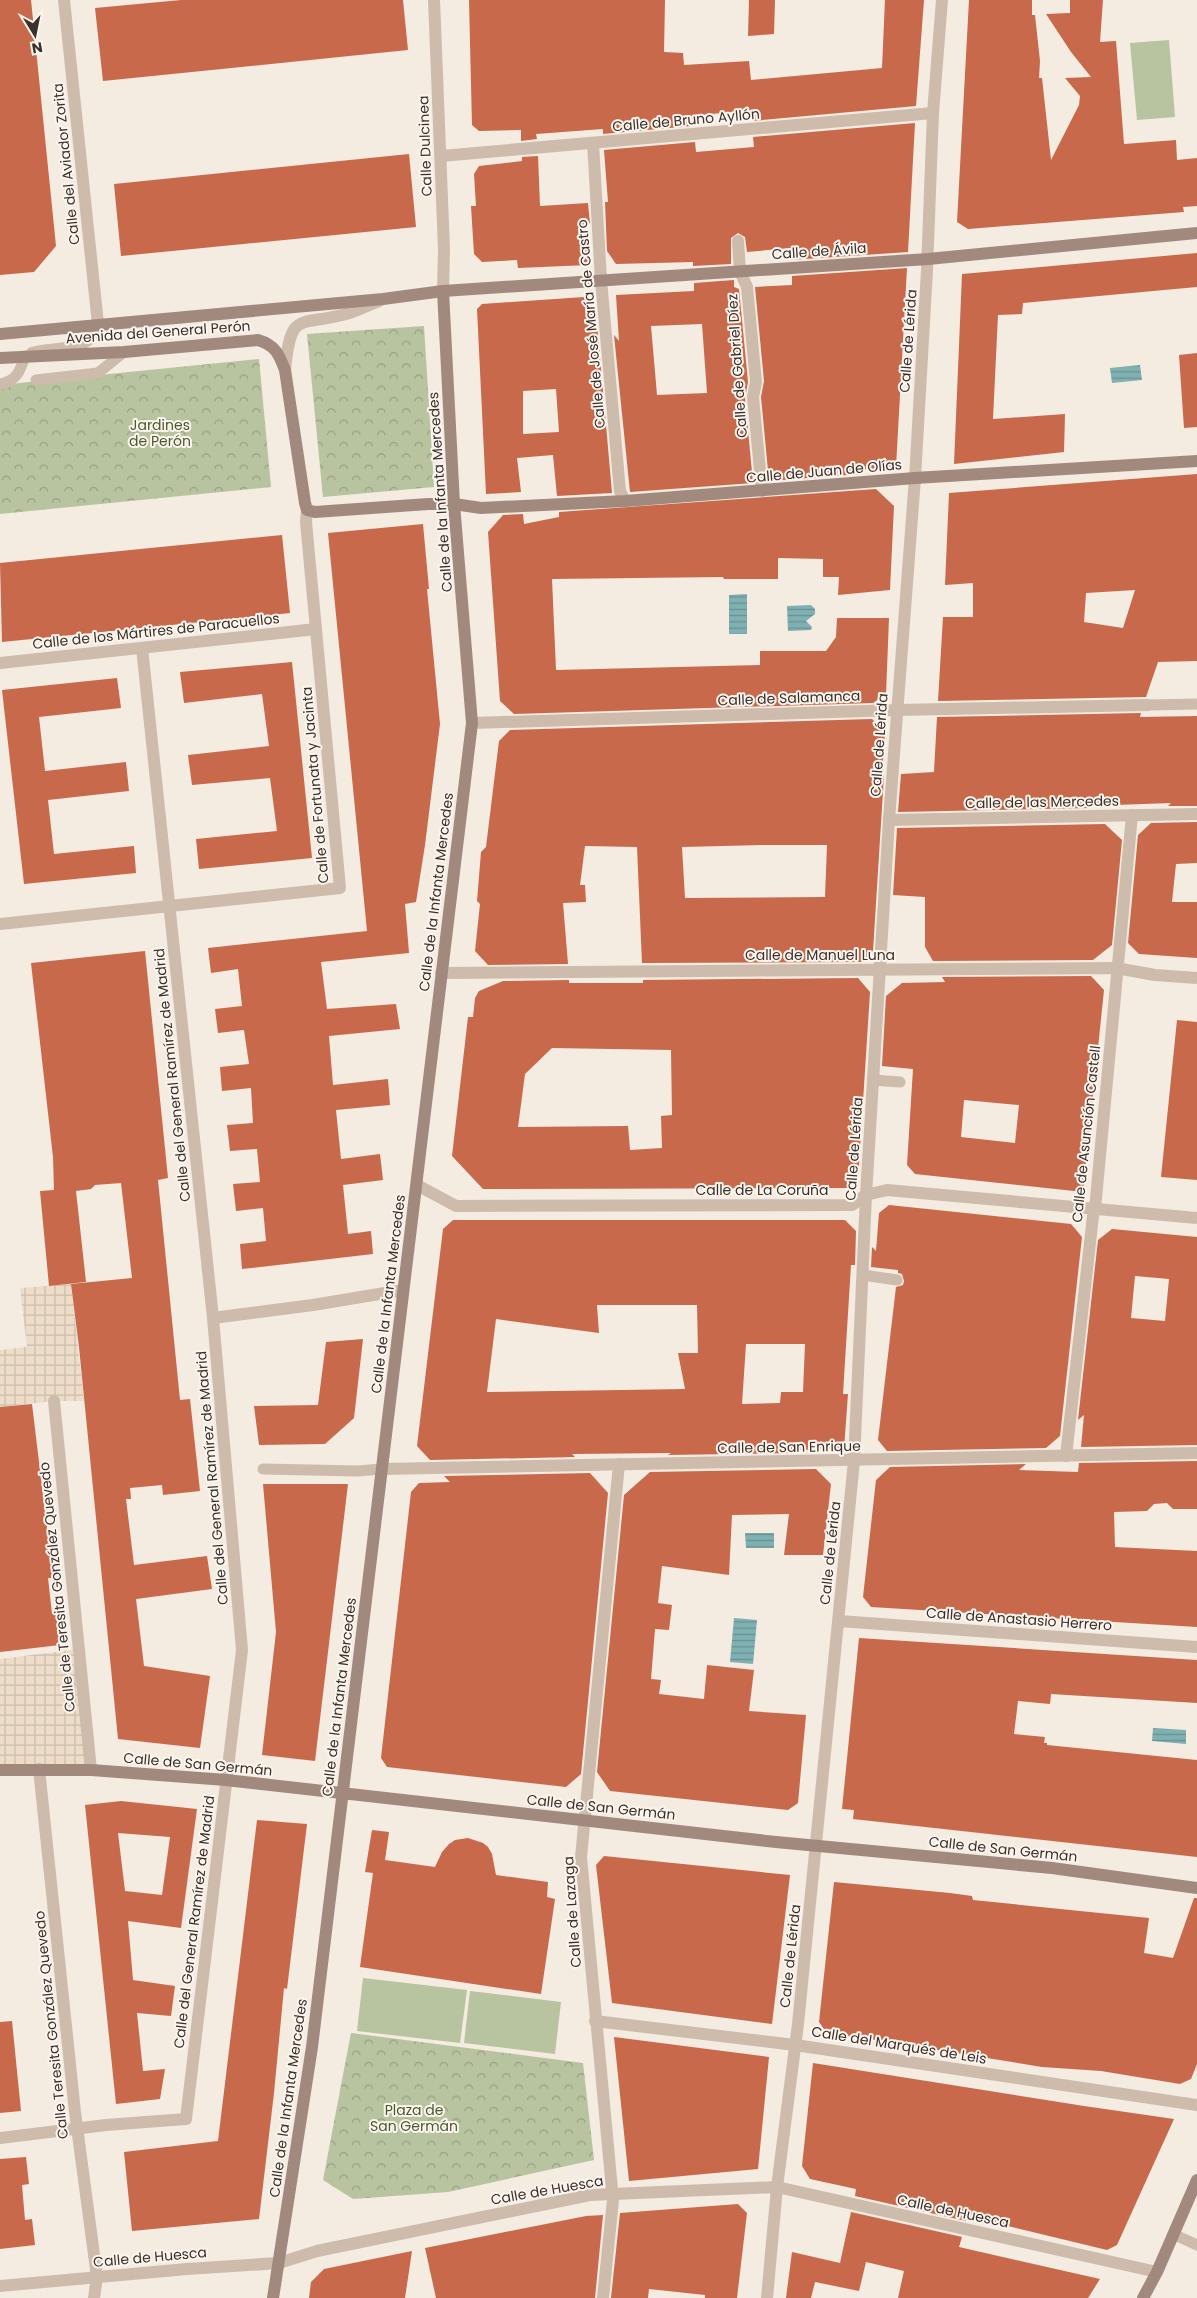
<svg xmlns="http://www.w3.org/2000/svg" width="1197" height="2298" viewBox="0 0 1197 2298" font-family="Poppins,sans-serif">
<defs>
<pattern id="forest-crowns" width="20" height="18" patternUnits="userSpaceOnUse" patternTransform="scale(1.25)"><rect width="20" height="18" fill="#b8c4a0"/><path d="M2 6a3 3 0 1 1 6 0M12 15a3 3 0 1 1 6 0" fill="none" stroke="#97a083"/></pattern>
<pattern id="plaza-grid" width="8" height="8" patternUnits="userSpaceOnUse" patternTransform="scale(1.25)"><rect width="8" height="8" fill="#ecdcc8"/><path d="M0 4h8M4 0v8" fill="none" stroke="#cbbdac"/></pattern>
<pattern id="water-rules" width="6" height="5" patternUnits="userSpaceOnUse" patternTransform="scale(1.25)"><rect width="6" height="5" fill="#7fb0b2"/><path d="M0 2.5h6" fill="none" stroke="#699091"/></pattern>
</defs>
<rect width="100%" height="100%" fill="#f4ebe1"/>
<g fill="url(#forest-crowns)">
<path d="M424 326 434 487 323 497 307 334Z"/>
<path d="M259 359 271 487 0 514V385Z"/>
<path d="M351 2033 583 2063 594 2160 448 2192 353 2199 323 2180Z"/>
</g>
<g fill="#b8c4a0">
<path d="M1169 40 1175 117 1137 120 1130 43Z"/>
<path d="M363 1978 467 1990 460 2043 357 2031Z"/>
<path d="M470 1991 561 2002 555 2054 464 2043Z"/>
</g>
<g fill="url(#plaza-grid)">
<path d="M71 1284 84 1401H54L0 1407V1350L27 1347 20 1288Z"/>
<path d="M79 1649 91 1770H0V1659Z"/>
</g>
<g fill="url(#water-rules)">
<path d="M1140 365 1142 380 1112 383 1110 368Z"/>
<path d="M747 594V634H729V595Z"/>
<path d="M811 605 815 609V614L806 621 812 627 811 630 788 631 787 606Z"/>
<path d="M745 1533H774V1548H746Z"/>
<path d="M734 1618 757 1620 753 1664 730 1662Z"/>
<path d="M1153 1728 1186 1730V1744L1152 1741Z"/>
</g>
<g fill="#c8694b" fill-rule="evenodd">
<path d="M0 0H31L56 246 34 272 0 275Z"/>
<path d="M181 0H403L408 50 103 81 95 8Z"/>
<path d="M469 0H665L664 52 683 53 684 65 749 61 751 80 882 68 885 0H924L916 106 752 121V110L691 116 692 126 603 134V129L536 134 537 139 521 141V130L479 131 472 125Z"/>
<path d="M749 0H775L774 34 748 36Z"/>
<path d="M969 0H1032V15H1035L1040 61 1039 78H1042L1051 160 1079 105 1080 96 1065 78 1091 77 1071 52 1046 14 1070 13V0H1103L1100 42 1116 41 1124 144 1176 140 1177 160 1197 158V206L1183 207 1184 212 968 229 957 222Z"/>
<path d="M915 123 908 252 790 260V248L747 252 745 237 738 233 731 238V264L693 266V262L616 264 607 251 605 202H608L604 150 695 142 696 152 754 147 753 137Z"/>
<path d="M409 154 416 227 121 256 114 184Z"/>
<path d="M538 156 540 206 588 203 590 224 585 217 588 265 518 268 517 260 482 262 474 254 471 206H476L474 174 479 166 522 161V157Z"/>
<path d="M1197 253V287L1023 303 1022 314 998 315 993 419 1065 414 1064 452 954 464 962 274Z"/>
<path d="M907 268 896 467 855 470 860 474 769 481 761 397 764 381 755 287 792 285V276Z"/>
<path d="M734 280V287L739 289 748 382 745 398 753 483 630 492 614 335 619 341 616 295 694 291V283ZM702 324 707 393 657 395 651 326Z"/>
<path d="M584 297 596 312 612 493 557 496 553 455 517 458 521 492 486 494 477 309 482 304ZM556 389 559 432 523 434V391Z"/>
<path d="M1197 353V427L1184 428 1179 355Z"/>
<path d="M1197 474V661L1158 662 1146 697 938 701 943 617H973V583L945 585 949 493ZM1135 590 1123 628 1084 622 1086 593Z"/>
<path d="M876 489 894 506 890 590 838 595 839 577H823V559L778 558V579H724L723 577 552 579 556 670 760 665V651H826L836 637 837 618H889L886 694 873 703 514 714 500 701 488 532 503 515 523 514 524 524 559 517V512Z"/>
<path d="M423 524 429 589H427L440 724 425 845 416 902 405 904 409 953 321 962 327 1009 396 1004 400 1029 329 1036 333 1085 388 1079 390 1105 336 1110 341 1159 380 1154 383 1180 343 1185 348 1234 371 1231 373 1254 242 1269 240 1244 266 1241 263 1208 236 1211 233 1184 260 1182 257 1149 230 1151 227 1125 253 1123 251 1088 222 1091 220 1067 249 1064 244 1030 218 1033 215 1009 242 1006 238 969 211 973 208 948 367 931 328 533Z"/>
<path d="M282 535 290 613 2 642 0 563Z"/>
<path d="M292 662 312 858 199 869 196 839 277 831 270 778 192 785 188 755 269 746 262 694 184 703 180 672Z"/>
<path d="M117 678 121 708 39 717 45 771 126 762 129 791 48 800 54 854 134 846 136 873 24 884 2 690Z"/>
<path d="M1141 713 1140 717 1197 716V806H1168L1171 803 1087 806 1089 808 898 812 901 774 934 772 937 717Z"/>
<path d="M872 719 885 732 882 775H884L873 951 861 962 642 963 637 847 585 846 580 885H585L586 902 563 903 568 964 488 965 475 951 480 904 477 901 481 852 486 847 499 741 510 730ZM763 845H827L825 897 685 898 682 847Z"/>
<path d="M1197 822V863L1176 864 1172 902H1197V958L1139 954 1128 943 1138 835 1151 823Z"/>
<path d="M1105 824 1122 840 1112 945 1093 960 933 961 925 947V897L893 895 897 828Z"/>
<path d="M145 951 168 1178 158 1180 180 1400 190 1399 200 1491 163 1495 162 1485 130 1488 131 1499H126L134 1565 207 1556 212 1589 136 1599 144 1666 210 1676 200 1748 118 1739 79 1347 71 1284 132 1278 121 1183 95 1185 91 1189 76 1191 86 1282 49 1286 40 1191 54 1190 53 1157 31 963Z"/>
<path d="M1091 976 1104 990 1083 1192 915 1174 907 1165 913 1069 882 1066 886 996 902 983 945 982 942 977ZM964 1100 1019 1105 1015 1143 961 1137Z"/>
<path d="M858 978 870 992 858 1180 848 1188 483 1189 452 1156 468 1017H473L475 998 479 991 503 981 569 980V983H643V980ZM552 1048 671 1050 672 1115 661 1116 662 1148 630 1150 628 1126 518 1127 525 1074Z"/>
<path d="M1177 1020 1197 1022V1180L1161 1177Z"/>
<path d="M889 1205 1071 1224 1082 1237 1060 1436 1046 1448 887 1451 878 1440 896 1287 903 1285 904 1281 902 1274 898 1273V1270L871 1267 872 1247 876 1251 879 1213Z"/>
<path d="M453 1220H845L856 1231 855 1265H851L843 1394H848L844 1449 798 1450 800 1453 668 1455 671 1453 572 1454 575 1457 430 1460 417 1446 443 1229ZM597 1305H697L698 1353H678L685 1389 487 1392 496 1319 599 1333ZM746 1344H805L803 1392H781L780 1403 742 1404Z"/>
<path d="M1112 1229 1197 1237V1445L1081 1447 1084 1415 1078 1420 1098 1240ZM1135 1276 1169 1279 1165 1321 1131 1318Z"/>
<path d="M363 1339 354 1418 325 1444 259 1445 254 1406 318 1405 326 1342Z"/>
<path d="M32 1404 53 1578H48L52 1614H56L60 1645 0 1652V1407Z"/>
<path d="M1197 1461V1509H1173L1167 1503 1154 1504 1147 1511 1114 1512 1115 1547 1197 1551V1627L871 1607 863 1597 876 1480 890 1467 1026 1464 1019 1470 1078 1472 1079 1463Z"/>
<path d="M816 1469 831 1484 823 1555H784L789 1514 732 1515 729 1575 662 1566 658 1603 672 1605 669 1630 655 1629 651 1679 661 1680 659 1694 704 1699 707 1665 754 1670 749 1711 806 1715 798 1803 788 1810 610 1791 597 1772 624 1495 650 1472Z"/>
<path d="M590 1473 608 1493 581 1774 566 1787 387 1767 381 1758 411 1492 419 1483 450 1482 444 1476Z"/>
<path d="M263 1484H348L315 1761 262 1755 276 1632Z"/>
<path d="M859 1638 1197 1660V1703L1051 1694 1050 1704 1018 1701 1014 1734 1045 1737 1044 1743H1047V1745L1197 1760V1857L853 1819 854 1810 842 1809Z"/>
<path d="M121 1801 197 1809 181 1928 128 1921 133 1980 175 1986 171 2016 137 2013 143 2071 165 2069 160 2099 116 2104 85 1805ZM118 1833 170 1837 162 1895 125 1891Z"/>
<path d="M257 1820 307 1824 287 1989 284 1988 274 2093 259 2219 132 2231 124 2152 218 2141Z"/>
<path d="M372 1830 389 1832 385 1860 435 1867 442 1852 449 1844 455 1840 468 1838 483 1843 488 1847 492 1854 496 1875 548 1882 547 1897 555 1899 541 1994 360 1967 373 1873 365 1872Z"/>
<path d="M604 1856 790 1875 772 2024 612 2003 596 1865Z"/>
<path d="M834 1882 950 1893 972 1896 973 1900 1149 1918 1144 1953 1173 1958 1194 1898H1197V2064L1191 2079 1180 2084 1101 2071 1042 2067 826 2032 819 2022Z"/>
<path d="M12 2021 21 2111 0 2113V2022Z"/>
<path d="M614 2037 769 2057 758 2169 629 2181Z"/>
<path d="M813 2063 1084 2106 1174 2119 1117 2245 1107 2250 967 2216 966 2221 855 2196 856 2189 810 2179 802 2166Z"/>
<path d="M26 2157 29 2184 22 2185 25 2220 32 2219 35 2245 0 2249V2159Z"/>
<path d="M738 2204 747 2213 737 2298H705V2295L649 2289 648 2298H611L620 2213Z"/>
<path d="M851 2212 962 2237 959 2247 1100 2279 1088 2298H898L904 2271 866 2262 859 2291 815 2282 811 2298H786L792 2252 840 2263Z"/>
<path d="M603 2215 595 2298H436L425 2248 586 2216Z"/>
<path d="M412 2251 405 2298H309L311 2282 324 2269Z"/>
</g>
<g fill="none" stroke-linecap="round" stroke-linejoin="round">
<g stroke="#cdbbac" stroke-width="11">
<path d="M36 380 98 373 124 352"/>
<path d="M0 384C17 381 20 371 25 356"/>
<path d="M1148 705 1197 704"/>
<path d="M873 1080 900 1082"/>
<path d="M863 1275 897 1280"/>
<path d="M263 1469 358 1471 381 1469"/>
<path d="M1173 2234 1197 2245"/>
</g>
<g stroke="#cdbbac" stroke-width="12">
<path d="M434 0 444 249 443 291"/>
<path d="M593 143 601 280 620 491 625 501"/>
<path d="M441 156 933 113"/>
<path d="M738 241 740 271 747 287 756 382 753 397 762 491"/>
<path d="M32 353C55 346 91 354 98 324L64 0"/>
<path d="M285 370C291 309 299 327 346 314 357 311 368 305 379 301"/>
<path d="M0 663 316 629"/>
<path d="M472 723 897 710 1148 705"/>
<path d="M889 820 1197 814"/>
<path d="M0 924 340 888 306 522 307 510"/>
<path d="M441 973 1116 968 1155 975 1197 978"/>
<path d="M417 1185 456 1206 852 1205 866 1195 887 1190 1197 1218"/>
<path d="M213 1318 313 1305 403 1290"/>
<path d="M54 1401 91 1770"/>
<path d="M1066 1456 1093 1216 1095 1209 1132 815"/>
<path d="M381 1469 1197 1453"/>
<path d="M839 1621 1197 1647"/>
<path d="M39 1769 75 2112 97 2277 94 2298"/>
<path d="M595 2021 795 2045 1197 2105"/>
<path d="M0 2138 106 2125 186 2119 242 1650 213 1318 142 648"/>
<path d="M0 2286 187 2269 279 2263 317 2251 590 2195 777 2187 1157 2272"/>
<path d="M603 2298 613 2200 581 1857 619 1464"/>
<path d="M767 2298 777 2187 798 2024 854 1461 866 1195 889 820 915 478 927 270 933 113 942 0"/>
</g>
<g stroke="#a18a7d" stroke-width="12">
<path d="M0 334 383 299 443 291 928 259 1197 233"/>
<path d="M0 358 124 352 258 340C275 345 279 354 285 370L305 503 307 510 315 512 428 504H454L481 508 625 501 915 478 1197 461"/>
<path d="M0 1770H91L226 1780 776 1842 1052 1868 1197 1888"/>
<path d="M273 2298 312 2047 472 723 454 504 443 291"/>
<path d="M1143 2298 1157 2272 1197 2180"/>
</g>
</g>
<g text-anchor="middle" stroke-width="4" stroke-linejoin="round" paint-order="stroke">
<g font-size="14" fill="#3b302b" stroke="#fbf5ee">
<text transform="translate(686 120) rotate(-5)" y="5">Calle de Bruno Ayllón</text>
<text transform="translate(425 146) rotate(-92)" y="5">Calle Dulcinea</text>
<text transform="translate(66 164) rotate(-96)" y="5">Calle del Aviador Zorita</text>
<text transform="translate(819 251) rotate(-4)" y="5">Calle de Ávila</text>
<text transform="translate(591 324) rotate(-95)" y="5">Calle de José María de Castro</text>
<text transform="translate(158 332) rotate(-4)" y="5">Avenida del General Perón</text>
<text transform="translate(908 341) rotate(-86)" y="5">Calle de Lérida</text>
<text transform="translate(737 366) rotate(-94)" y="5">Calle de Gabriel Díez</text>
<text transform="translate(824 471) rotate(-5)" y="5">Calle de Juan de Olías</text>
<text transform="translate(440 492) rotate(-94)" y="5">Calle de la Infanta Mercedes</text>
<text transform="translate(156 631) rotate(-6)" y="5">Calle de los Mártires de Paracuellos</text>
<text transform="translate(789 698) rotate(-2)" y="5">Calle de Salamanca</text>
<text transform="translate(879 745) rotate(-86)" y="5">Calle de Lérida</text>
<text transform="translate(315 785) rotate(-95)" y="5">Calle de Fortunata y Jacinta</text>
<text transform="translate(1042 802) rotate(-1)" y="5">Calle de las Mercedes</text>
<text transform="translate(436 892) rotate(-83)" y="5">Calle de la Infanta Mercedes</text>
<text x="820" y="960">Calle de Manuel Luna</text>
<text transform="translate(172 1075) rotate(-96)" y="5">Calle del General Ramírez de Madrid</text>
<text transform="translate(1086 1134) rotate(-84)" y="5">Calle de Asunción Castell</text>
<text transform="translate(854 1149) rotate(-86)" y="5">Calle de Lérida</text>
<text x="762" y="1195">Calle de La Coruña</text>
<text transform="translate(388 1294) rotate(-83)" y="5">Calle de la Infanta Mercedes</text>
<text transform="translate(789 1447) rotate(-1)" y="5">Calle de San Enrique</text>
<text transform="translate(212 1478) rotate(-95)" y="5">Calle del General Ramírez de Madrid</text>
<text transform="translate(830 1553) rotate(-84)" y="5">Calle de Lérida</text>
<text transform="translate(57 1587) rotate(-96)" y="5">Calle de Teresita González Quevedo</text>
<text transform="translate(1019 1619) rotate(4)" y="5">Calle de Anastasio Herrero</text>
<text transform="translate(339 1697) rotate(-83)" y="5">Calle de la Infanta Mercedes</text>
<text transform="translate(198 1764) rotate(5)" y="5">Calle de San Germán</text>
<text transform="translate(601 1807) rotate(6)" y="5">Calle de San Germán</text>
<text transform="translate(1003 1849) rotate(6)" y="5">Calle de San Germán</text>
<text transform="translate(572 1912) rotate(-94)" y="5">Calle de Lazaga</text>
<text transform="translate(194 1922) rotate(-83)" y="5">Calle del General Ramírez de Madrid</text>
<text transform="translate(790 1956) rotate(-84)" y="5">Calle de Lérida</text>
<text transform="translate(51 2025) rotate(-96)" y="5">Calle Teresita González Quevedo</text>
<text transform="translate(899 2045) rotate(9)" y="5">Calle del Marqués de Leis</text>
<text transform="translate(288 2098) rotate(-82)" y="5">Calle de la Infanta Mercedes</text>
<text transform="translate(547 2190) rotate(-10)" y="5">Calle de Huesca</text>
<text transform="translate(953 2211) rotate(12)" y="5">Calle de Huesca</text>
<text transform="translate(150 2257) rotate(-5)" y="5">Calle de Huesca</text>
</g>
<g font-size="14" fill="#4a5a2e" stroke="#fbf5ee">
<text x="160" y="430">Jardines<tspan x="160" dy="16">de Perón</tspan></text>
<text x="414" y="2115">Plaza de<tspan x="414" dy="16">San Germán</tspan></text>
</g>
</g>
<g transform="translate(35 35) rotate(170)" stroke="#fbf5ee" stroke-width="4" paint-order="stroke">
<path d="M0-4L9 19L0 12L-9 19Z" fill="#3b302b"/>
<text y="-8" font-size="14" font-weight="bold" text-anchor="middle" fill="#3b302b">N</text>
</g>
</svg>
